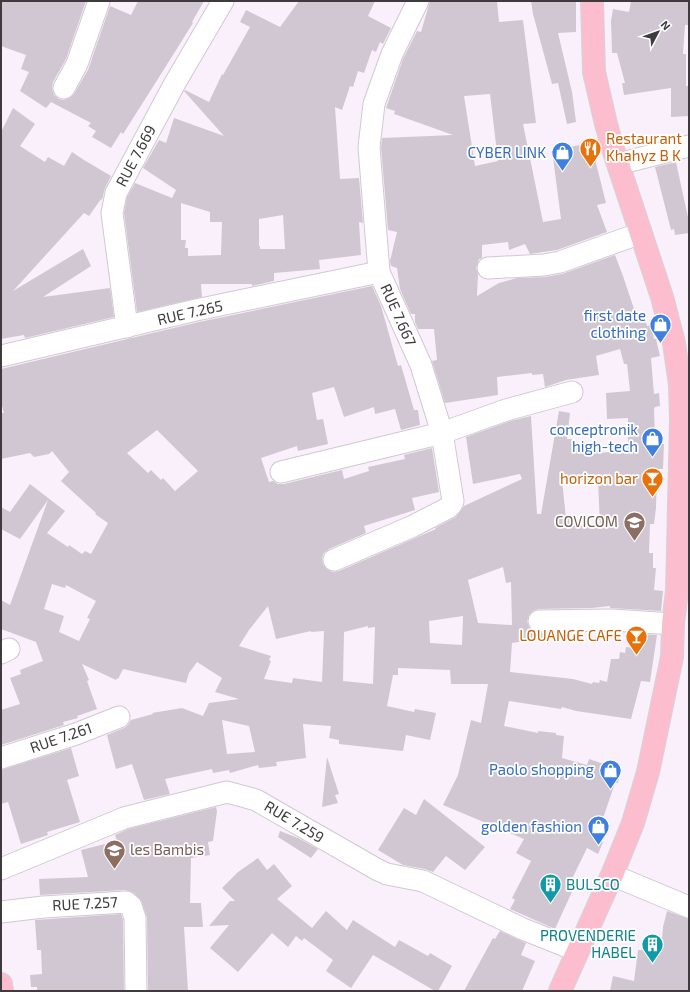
<svg xmlns="http://www.w3.org/2000/svg" width="690" height="992" viewBox="0 0 690 992" font-family="'Exo 2',sans-serif">
<rect width="100%" height="100%" fill="#faf0fb"/>
<g fill="#d1c7d2" fill-rule="evenodd">
<path d="M1 1H86L66 59 53 82 52 88 54 95 59 99 64 100 70 98 74 94 88 70 110 6 131 15 138 1H204L192 22 193 23 161 74 123 134 121 132 111 148 92 137 96 131 88 126 91 123 51 102 46 108 20 91 29 72 21 69 26 55 1 46Z"/>
<path d="M299 1H375L368 16 391 28 383 44 380 42 376 52 372 50 364 73 358 71 353 87 350 86 342 110 335 107 340 179 359 178 363 223 359 222 361 255 319 260 320 269 274 273V281L252 286V284H201L202 297 137 312 124 213 127 197 135 183 172 198 176 190 143 168 159 140 166 143 174 118 224 136 184 91 185 90 209 102 222 74 223 75 250 27 240 22 246 10 280 27ZM181 203 210 212V222H222L221 255 188 256V248H185L186 240H181ZM283 215 285 249H260V246H259V219Z"/>
<path d="M430 1H497L499 22 523 20 536 123 523 124 543 222 561 219 552 150 591 143 606 203 597 205 607 232 557 250 530 254 525 244 509 250 508 242 482 245V258L479 259 476 268 478 274 477 296 499 283 517 278 545 277 562 274 615 255 623 276 636 315 644 314 647 326 651 325 654 339H656L660 356 651 358 654 394 659 393 660 406 655 407 654 409 655 440H663L662 444H664L663 469H657L656 508 654 524H650L649 553H653V568H656L654 590 663 591 661 611 610 608V606L592 608 538 609 533 611 529 615 527 621 529 627 534 632 539 633H552V636L512 643 510 672 573 679 592 684 593 682 599 683 600 680 607 682 611 659H619L620 652 625 653 626 647 634 648 637 634 657 635 650 682 641 681 631 719 576 711 562 707 561 709 509 701 504 726 538 733V731L556 733V735L564 736 562 758 587 765 589 759 621 770 618 783H615L596 839 603 842 598 854 587 848 571 881 576 883 555 929 510 909 515 900 512 898 531 861 516 853 524 839 443 805 458 775 471 720 481 723 488 684H451L450 670 398 668V675H393L387 706 414 712 415 709 436 713 430 740 406 735 403 751 339 744V740L329 738 331 726 303 724 306 758 276 762 277 766 259 768 258 765 230 773 229 770 213 773 212 769 165 779 170 794 144 800 132 764 116 769 107 735 124 728 128 725 131 720 153 714 152 713 182 708 203 716 209 703 239 699 215 692 222 678 197 662 189 673 186 683 123 669 118 679 117 678 116 680 82 664 89 680 87 681 97 709 77 716 78 718 63 722 64 725 1 745V710L20 704 10 678 21 674 20 670 43 661 36 642 1 629V600L10 605 48 500 20 539 1 529V507L10 512 30 484 65 511 47 533 68 547 69 545 82 554 85 551 91 554 108 523 95 514 96 513 61 481 69 472 52 451 49 454 34 457 30 453 1 459V413H4L1 402V369L199 322 372 286 381 306 398 366 401 365 414 410H418L420 425 401 430 395 409 375 414 374 407 344 417 334 387 312 393 317 420 323 419 328 444 298 451 297 446 261 458 269 482 273 481 278 484H284L342 470 344 479 369 471 368 467 405 459 404 455 432 448 439 492 412 498 415 510 364 526 366 533 329 549 324 553 322 558 323 564 327 569 332 572 339 571 436 529 435 528 456 517 464 506 522 479 520 474 473 484 466 437 510 421 531 416 537 514H541L559 411 570 413 567 439H572V443L600 444 599 453 628 450V418L607 419 606 393 630 391 627 364H624L620 349 596 356 599 375 566 380 545 387 543 374 532 375V373L497 377 498 395 445 403 432 361 437 360 434 329H418L415 322V314H411L400 289 397 268 391 266 390 261 397 232 388 230 381 147 382 138 453 135 394 114 395 111 386 108 403 59 417 31 421 32ZM490 94 498 161 475 166 464 96ZM157 430 198 471 175 491 163 478 161 480 151 470 148 473 127 453ZM562 480H598L600 526H577L575 516 566 518ZM503 567 506 583 511 582 512 625 478 623 468 580ZM52 584 65 588 66 585 96 601 87 618 90 619 79 641 59 632 64 616 44 609ZM268 606 276 639 311 631V632L324 631 322 682 293 678 292 683 264 679 271 661 269 660 271 656 239 646 249 630ZM463 616 462 645 430 643 429 621ZM368 626V628L375 627 373 684 343 681 344 632ZM222 720 249 726 255 752 227 754Z"/>
<path d="M531 1H576V32L558 33 572 92 576 122 567 124 558 83 552 84 533 14Z"/>
<path d="M631 1H689V25H685L683 54H686V86H689V116L671 117V88L624 95 622 83H625L617 53H612L611 21 613 9 629 12Z"/>
<path d="M13 108 35 124 20 146 45 162 48 157 64 166 72 152 84 160 111 176 105 188 102 200 101 199 89 216 84 213 13 291 83 249 91 266 43 297 110 288 114 317 25 338 24 335 1 339V132Z"/>
<path d="M676 162 689 222V233L675 235 674 229 671 230 655 167Z"/>
<path d="M71 748 79 776 67 780 80 822 47 832 48 835 21 844 8 802 1 804V770Z"/>
<path d="M327 757 339 794 335 795 338 803 322 807Z"/>
<path d="M424 799 485 847 465 870 446 856 433 872 425 869 403 865 378 850 404 808 416 815Z"/>
<path d="M216 807 217 811 213 841 208 842 210 855 191 858 190 903H201L203 927H184L188 991H148L147 918 142 902 134 893 125 890 40 895 39 879 88 877 81 850 117 841 115 835 128 829Z"/>
<path d="M280 831 298 838 318 849 311 858 278 837Z"/>
<path d="M258 858 267 870 274 864 292 886 277 899 312 928 326 911 347 930 353 920 395 947 399 940 428 956 430 953 452 966 438 991H435L373 955 351 988 326 971 333 960 304 938 302 941 296 936 288 947 272 933 238 972 210 948 229 925 209 926 230 901H235L222 888 238 872Z"/>
<path d="M667 911 689 919V991H610L613 976 634 981 638 950 661 951 663 927Z"/>
<path d="M121 914 123 920 124 991H37V987H31L30 975 42 974 41 950H37L35 920Z"/>
<path d="M500 931 526 943 521 955 535 961 522 991H464L493 938 495 939Z"/>
</g>
<g fill="none" stroke-linecap="round" stroke-linejoin="round">
<defs>
<g id="minor">
<path d="M64 88 77 64 99 1"/>
<path d="M618 164 689 146"/>
<path d="M488 268 544 265 560 262 641 233"/>
<path d="M127 327 112 213 116 193 175 83 223 1"/>
<path d="M1 356 196 310 379 272"/>
<path d="M281 472 442 433 506 410 572 392"/>
<path d="M334 560 413 526 448 508 451 505 453 501 442 433 421 365 379 272 369 147 374 104 392 54 418 1"/>
<path d="M539 621 612 620 673 624"/>
<path d="M1 653 9 649"/>
<path d="M1 758 76 734 119 717"/>
<path d="M1 869 124 818 227 792 256 800 378 870 387 874 423 881 523 929 578 951"/>
<path d="M612 875 689 907"/>
<path d="M1 912 43 907 126 902 131 906 135 918 136 991"/>
</g>
<g id="major">
<path d="M1 984 2 991"/>
<path d="M560 991 612 875 633 823 648 772 672 657 673 624 677 591 681 420 680 385 674 343 662 297 614 152 606 124 594 72 592 1"/>
</g>
</defs>
<use href="#minor" stroke="#d2c8d3" stroke-width="23"/>
<use href="#major" stroke="#d5d4d5" stroke-width="24"/>
<use href="#minor" stroke="#fff" stroke-width="21"/>
<use href="#major" stroke="#fcbece" stroke-width="22"/>
</g>
<defs>
<symbol id="restaurant-pin" viewBox="-11 -11 22 30"><path d="M0 17L-7.5 6A9.5 9.5 0 1 1 7.5 6Z" fill="#e8710a" stroke="#fff"/><path d="M-5-6h1v4h1v-4h1v4h1v-4h1v5L-1.5 .5V6h-2V.5L-5-1ZM5-6V6H3V1.5H1.5Q1.5-4 5-6Z" fill="#fff"/></symbol>
<symbol id="shop-pin" viewBox="-11 -11 22 30"><path d="M0 17L-7.5 6A9.5 9.5 0 1 1 7.5 6Z" fill="#3f7fe0" stroke="#fff"/><path d="M-5-2.5h2.3a2.7 3.5 0 0 1 5.4 0H5L5.5 6h-11ZM-1.5-2.5h3a1.5 2.3 0 0 0-3 0Z" fill="#fff"/></symbol>
<symbol id="bar-pin" viewBox="-11 -11 22 30"><path d="M0 17L-7.5 6A9.5 9.5 0 1 1 7.5 6Z" fill="#e8710a" stroke="#fff"/><path d="M-6-5H6L.8 .8V4.5H3.5V6h-7V4.5H-.8V.8Z" fill="#fff"/></symbol>
<symbol id="university-pin" viewBox="-11 -11 22 30"><path d="M0 17L-7.5 6A9.5 9.5 0 1 1 7.5 6Z" fill="#8d6e63" stroke="#fff"/><path d="M0-5L7-2L0 1L-7-2ZM-4 1L0 2.5L4 1V4Q0 6-4 4Z" fill="#fff"/></symbol>
<symbol id="school-pin" viewBox="-11 -11 22 30"><path d="M0 17L-7.5 6A9.5 9.5 0 1 1 7.5 6Z" fill="#8d6e63" stroke="#fff"/><path d="M0-5L7-2L0 1L-7-2ZM-4 1L0 2.5L4 1V4Q0 6-4 4Z" fill="#fff"/></symbol>
<symbol id="building-pin" viewBox="-11 -11 22 30"><path d="M0 17L-7.5 6A9.5 9.5 0 1 1 7.5 6Z" fill="#0f9aa8" stroke="#fff"/><path d="M-4-6H4V6H1V3H-1V6H-4ZM-2.5-4.3h1.7v1.8h-1.7ZM.8-4.3h1.7v1.8H.8ZM-2.5-1h1.7V.8h-1.7ZM.8-1h1.7V.8H.8Z" fill="#fff"/></symbol>
</defs>
<g fill-rule="evenodd">
<use href="#restaurant-pin" x="578" y="136" width="25" height="34"/>
<use href="#shop-pin" x="550" y="140" width="25" height="34"/>
<use href="#shop-pin" x="648" y="312" width="25" height="34"/>
<use href="#shop-pin" x="640" y="426" width="25" height="34"/>
<use href="#bar-pin" x="640" y="466" width="25" height="34"/>
<use href="#university-pin" x="622" y="510" width="25" height="34"/>
<use href="#bar-pin" x="624" y="624" width="25" height="34"/>
<use href="#shop-pin" x="598" y="758" width="25" height="34"/>
<use href="#shop-pin" x="586" y="814" width="25" height="34"/>
<use href="#school-pin" x="102" y="838" width="25" height="34"/>
<use href="#building-pin" x="538" y="872" width="25" height="34"/>
<use href="#building-pin" x="640" y="932" width="25" height="34"/>
</g>
<g text-anchor="middle" stroke-width="3.5" stroke-linejoin="round" paint-order="stroke">
<g font-size="15" fill="#c56008" stroke="#fff" text-anchor="end">
<text x="606" y="144" text-anchor="start">Restaurant<tspan x="606" dy="17">Khahyz B K</tspan></text>
<text x="638" y="484">horizon bar</text>
<text x="622" y="641">LOUANGE CAFE</text>
</g>
<g font-size="15" fill="#366cbe" stroke="#fff" text-anchor="end">
<text x="546" y="158">CYBER LINK</text>
<text x="646" y="321">first date<tspan x="646" dy="17">clothing</tspan></text>
<text x="638" y="435">conceptronik<tspan x="638" dy="17">high-tech</tspan></text>
<text x="594" y="775">Paolo shopping</text>
<text x="582" y="832">golden fashion</text>
</g>
<g font-size="15" fill="#3e3a3e" stroke="#fff">
<text transform="translate(136 156) rotate(-62)" y="5">RUE 7.669</text>
<text transform="translate(190 313) rotate(-13)" y="5">RUE 7.265</text>
<text transform="translate(398 315) rotate(66)" y="5">RUE 7.667</text>
<text transform="translate(61 738) rotate(-19)" y="5">RUE 7.261</text>
<text transform="translate(294 822) rotate(31)" y="5">RUE 7.259</text>
<text transform="translate(85 904) rotate(-3)" y="5">RUE 7.257</text>
</g>
<g font-size="15" fill="#785e54" stroke="#fff" text-anchor="end">
<text x="618" y="527">COVICOM</text>
<text x="130" y="855" text-anchor="start">les Bambis</text>
</g>
<g font-size="15" fill="#0d838f" stroke="#fff" text-anchor="start">
<text x="566" y="890">BULSCO</text>
<text x="636" y="941" text-anchor="end">PROVENDERIE<tspan x="636" dy="17">HABEL</tspan></text>
</g>
</g>
<rect width="690" height="992" fill="none" stroke="#3e3a3e" stroke-width="4"/>
<g transform="translate(658 32) rotate(49)" stroke="#ffffff" stroke-width="3" paint-order="stroke">
<path d="M0-3L7 15L0 10L-7 15Z" fill="#3e3a3e"/>
<text y="-6" font-size="11" font-weight="bold" text-anchor="middle" fill="#3e3a3e">N</text>
</g>
</svg>
